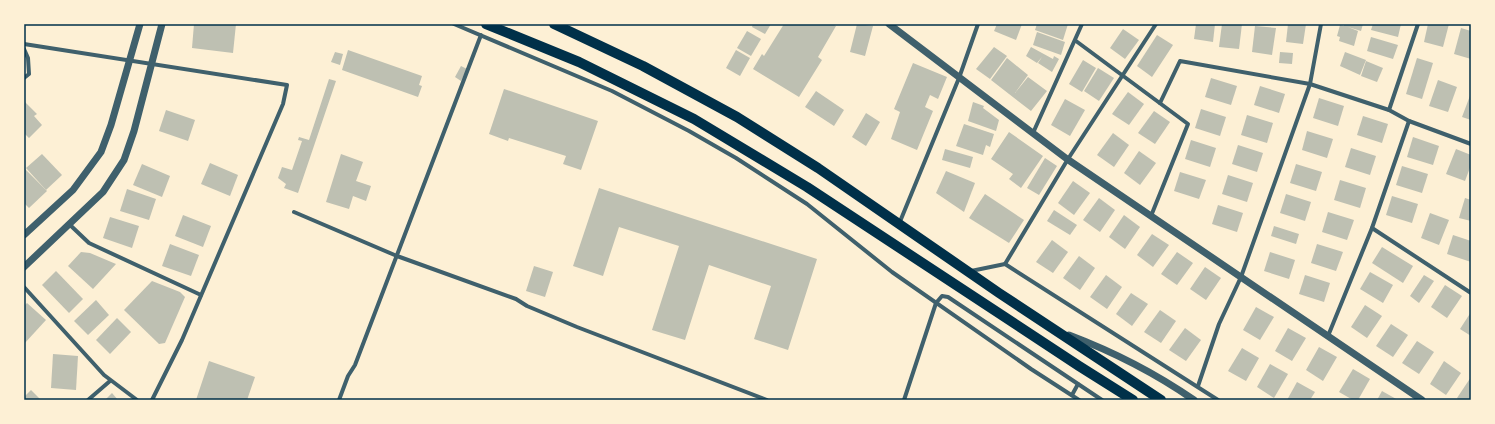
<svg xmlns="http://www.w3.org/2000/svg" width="1495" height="424" viewBox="0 0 1495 424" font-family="Figtree,sans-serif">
<rect width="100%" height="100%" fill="#fdf0d5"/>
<g fill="#bec0b2">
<path d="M194 24H236L233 53 192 48Z"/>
<path d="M753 24H771L765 34 752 27Z"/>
<path d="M784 24H832L836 26 818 57 822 60 799 97 753 69 762 54 764 56Z"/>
<path d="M857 24 873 26 865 56 850 52Z"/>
<path d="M997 24H1022L1016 40 994 31Z"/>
<path d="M1037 24H1068L1063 40 1035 30Z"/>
<path d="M1196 24H1215L1213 42 1194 39Z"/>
<path d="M1222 24H1242L1239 49 1219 47Z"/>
<path d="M1288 24H1306L1303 44 1286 42Z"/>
<path d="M1344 24H1363L1361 31 1348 27 1358 31 1354 46 1339 41 1340 37 1337 36 1340 25 1344 26Z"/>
<path d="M1373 24H1401L1398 37 1371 30Z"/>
<path d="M1428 24H1449L1443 47 1424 42Z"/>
<path d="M1255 26 1276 28 1272 55 1252 52Z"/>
<path d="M1461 28 1471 31V59L1454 54Z"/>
<path d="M1123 29 1139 40 1125 59 1110 48Z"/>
<path d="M747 31 761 39 751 56 737 48Z"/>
<path d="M1037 32 1065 42 1061 55 1033 45Z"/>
<path d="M1157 35 1173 45 1152 77 1137 66Z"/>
<path d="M1371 37 1398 45 1393 59 1367 51Z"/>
<path d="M994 47 1007 56 990 79 976 69Z"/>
<path d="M1031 47 1053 59 1054 56 1059 59 1052 72 1038 63 1042 57 1037 63 1026 56Z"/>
<path d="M348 50 422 76 419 85 422 86 418 97 342 70Z"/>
<path d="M736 50 750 58 740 76 726 68Z"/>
<path d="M335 52 343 54 340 65 331 62Z"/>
<path d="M1280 52 1293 53 1292 64 1279 63Z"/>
<path d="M1345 52 1366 60 1360 75 1340 66Z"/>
<path d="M1007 58 1028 75 1015 93 1028 77 1047 91 1031 111 991 80Z"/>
<path d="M1417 58 1433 63 1422 99 1406 94Z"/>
<path d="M1083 60 1096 68 1082 92 1069 84Z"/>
<path d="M1366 61 1383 68 1377 82 1361 76Z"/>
<path d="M913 63 947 77 938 99 930 95 925 107 933 111 917 150 891 139 900 112 894 109Z"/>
<path d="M461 66 467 69 461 81 455 77Z"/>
<path d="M1098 68 1114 78 1099 101 1084 91Z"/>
<path d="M1211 78 1237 86 1231 105 1205 97Z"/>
<path d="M329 79 336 81 298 193 284 188 286 184 278 178 282 167 292 170 302 141 298 140 299 137 309 140Z"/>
<path d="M1438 80 1457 87 1448 112 1429 106Z"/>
<path d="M1260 86 1285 94 1279 113 1254 105Z"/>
<path d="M504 89 598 121 581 170 563 164 566 156 509 138 508 141 489 134Z"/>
<path d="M816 91 844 110 834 126 805 107Z"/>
<path d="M1128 92 1144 104 1129 125 1112 114Z"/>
<path d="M1471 93V120L1462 117Z"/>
<path d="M1319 98 1344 106 1338 126 1313 118Z"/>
<path d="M1065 99 1085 110 1070 136 1051 125Z"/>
<path d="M25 102 37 114 34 116 42 125 29 138 24 133Z"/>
<path d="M973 102 984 106 983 108 999 120 996 131 968 121Z"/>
<path d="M1201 109 1226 117 1220 136 1195 128Z"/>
<path d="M166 110 195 120 188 141 159 131Z"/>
<path d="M1154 111 1170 122 1155 144 1138 133Z"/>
<path d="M866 113 880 122 866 146 852 137Z"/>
<path d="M1247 115 1273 123 1267 143 1241 135Z"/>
<path d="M1363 116 1388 124 1382 143 1357 135Z"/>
<path d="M964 124 994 134 990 147 986 145 983 155 956 146Z"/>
<path d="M1307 131 1333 139 1327 158 1302 150Z"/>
<path d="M1009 132 1043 156 1021 188 1009 179 1013 174 991 159Z"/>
<path d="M1113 133 1129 145 1114 167 1097 155Z"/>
<path d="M1413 137 1439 146 1433 165 1407 157Z"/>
<path d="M1191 140 1216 148 1210 167 1185 159Z"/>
<path d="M1238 145 1263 153 1257 172 1232 164Z"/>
<path d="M1351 148 1376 156 1370 175 1345 167Z"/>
<path d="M945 149 973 157 970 168 942 160Z"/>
<path d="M1456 149 1471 155V165L1465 181 1446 174Z"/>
<path d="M1139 151 1156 163 1140 185 1124 173Z"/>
<path d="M42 154 62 175 46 190 26 168Z"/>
<path d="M341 154 363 162 356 181 371 186 366 201 353 196 349 209 326 202Z"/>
<path d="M1045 158 1057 166 1039 195 1027 188Z"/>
<path d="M210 163 238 175 230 196 201 184Z"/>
<path d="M142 164 170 176 162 197 133 185Z"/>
<path d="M1296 164 1322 172 1316 191 1290 183Z"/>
<path d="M1402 166 1428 174 1422 193 1396 185Z"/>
<path d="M25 169 47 191 29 208 24 203Z"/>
<path d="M946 171 975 183 964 212 936 193Z"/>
<path d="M1180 172 1206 180 1199 199 1174 191Z"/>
<path d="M1228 175 1253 183 1247 202 1222 194Z"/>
<path d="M1340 180 1366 188 1360 208 1334 200Z"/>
<path d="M1073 181 1090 193 1074 215 1058 203Z"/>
<path d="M599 188 817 259 788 350 754 339 771 286 709 265 685 340 652 330 679 246 619 227 603 276 573 266Z"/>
<path d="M127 189 156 199 149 220 120 211Z"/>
<path d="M985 194 1024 220 1009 243 969 218Z"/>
<path d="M1286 194 1311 202 1305 221 1280 213Z"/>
<path d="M1392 196 1418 204 1412 223 1386 215Z"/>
<path d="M1099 198 1115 210 1100 232 1083 220Z"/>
<path d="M1465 198 1471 200V221L1459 218Z"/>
<path d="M1218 205 1243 213 1237 232 1212 224Z"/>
<path d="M1054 210 1077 225 1070 235 1047 221Z"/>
<path d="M1328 212 1354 220 1347 240 1322 232Z"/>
<path d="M1430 213 1449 220 1439 245 1421 238Z"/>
<path d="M183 215 211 226 203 247 175 236Z"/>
<path d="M1124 215 1140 227 1125 249 1109 237Z"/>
<path d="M110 217 139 226 132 248 103 238Z"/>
<path d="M1274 226 1299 234 1296 244 1271 236Z"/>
<path d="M1152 234 1169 245 1153 267 1137 255Z"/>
<path d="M1453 235 1471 241V262L1447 254Z"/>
<path d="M1052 240 1068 252 1053 273 1036 262Z"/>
<path d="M170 244 199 255 191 276 162 266Z"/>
<path d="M1317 244 1343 252 1336 271 1311 263Z"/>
<path d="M1382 247 1413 266 1403 283 1372 263Z"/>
<path d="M81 252 90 253 116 264 93 289 68 266Z"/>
<path d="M1177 252 1193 263 1177 285 1161 274Z"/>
<path d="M1270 252 1295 260 1289 279 1264 271Z"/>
<path d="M1079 256 1095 268 1080 290 1063 278Z"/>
<path d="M534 266 553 272 545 297 526 291Z"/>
<path d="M1205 267 1221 278 1206 300 1190 289Z"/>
<path d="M56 271 83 299 69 313 42 285Z"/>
<path d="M1370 272 1393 285 1383 303 1360 289Z"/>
<path d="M1106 275 1122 287 1107 309 1090 297Z"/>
<path d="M1305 275 1330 283 1324 302 1299 294Z"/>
<path d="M1424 275 1434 281 1419 303 1410 296Z"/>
<path d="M152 281 180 292 185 297 165 343 159 344 124 310Z"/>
<path d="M1445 285 1462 296 1447 318 1431 307Z"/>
<path d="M1131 293 1148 304 1132 326 1116 314Z"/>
<path d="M96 300 109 315 88 335 74 321Z"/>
<path d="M27 303 46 320 24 344V306Z"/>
<path d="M1365 305 1382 316 1367 338 1351 327Z"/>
<path d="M1256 307 1274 317 1260 340 1243 330Z"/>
<path d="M1160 310 1176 321 1161 343 1144 332Z"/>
<path d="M1471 312V336L1460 329Z"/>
<path d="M117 318 131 332 110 354 96 340Z"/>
<path d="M1391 324 1408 335 1393 357 1376 346Z"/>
<path d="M1185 328 1201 340 1186 361 1169 350Z"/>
<path d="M1288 328 1306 338 1292 361 1275 351Z"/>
<path d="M1417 341 1434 352 1419 374 1402 363Z"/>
<path d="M1319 347 1337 357 1323 381 1306 370Z"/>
<path d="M1242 348 1259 358 1246 381 1228 371Z"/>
<path d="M53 354 78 356 76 390 51 388Z"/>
<path d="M209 361 255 377 247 400H196Z"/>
<path d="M1444 361 1461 373 1446 395 1430 384Z"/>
<path d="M1270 364 1288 374 1274 398 1257 387Z"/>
<path d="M1353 369 1370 379 1358 400H1353L1339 392Z"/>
<path d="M1471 377V400H1459L1457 398Z"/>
<path d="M1297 382 1315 392 1310 400H1287Z"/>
<path d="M31 390 41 400H24V397Z"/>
<path d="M1382 391 1398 400H1377Z"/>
<path d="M112 393 118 400H105Z"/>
</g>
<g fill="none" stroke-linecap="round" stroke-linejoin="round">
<g stroke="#3f606c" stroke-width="4">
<path d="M454 24 612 91 689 131 736 158 807 204 892 272 1031 369 1079 400"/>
<path d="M1076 41 1188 124 1151 216"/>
<path d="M24 44 287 85 283 104 182 340 152 400"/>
<path d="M24 49 28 58 29 74 24 78"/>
<path d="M1160 103 1180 61 1310 84 1389 110 1409 121 1471 144"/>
<path d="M1389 110 1418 24"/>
<path d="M1033 133 1082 24"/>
<path d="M294 212 397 256 516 299 527 306 577 327 767 400"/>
<path d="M69 224 89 243 201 295"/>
<path d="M899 224 959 78 978 24"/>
<path d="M1372 228 1471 293"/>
<path d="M1005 264 1068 159 1156 24"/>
<path d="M971 271 1005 264 1218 400"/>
<path d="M24 287 104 375 137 400"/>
<path d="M1328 336 1372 228 1409 121"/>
<path d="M1198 386 1219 324 1241 277 1310 84 1321 24"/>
<path d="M1072 395 1078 384"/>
<path d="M88 400 110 381"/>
<path d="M339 400 348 376 355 365 481 35"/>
<path d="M904 400 936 303 942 296 948 297 1102 400"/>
</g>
<g stroke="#3f606c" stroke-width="7">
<path d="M889 24 1067 159 1422 400"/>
<path d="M24 235 73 190 101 152 111 125 140 24"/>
<path d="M24 267 103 192 124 160 134 131 162 24"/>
<path d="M1069 335C1114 352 1155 373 1194 400"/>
</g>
<g stroke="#003049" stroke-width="10">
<path d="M486 24 579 62 694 119 807 187 1079 366 1133 400"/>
<path d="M554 24 643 66 737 117 818 168 999 293 1161 400"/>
</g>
</g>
<rect width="1495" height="424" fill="none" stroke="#fdf0d5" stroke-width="50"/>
<rect x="25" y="25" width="1445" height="374" fill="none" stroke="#003049" stroke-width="1.5"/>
</svg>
